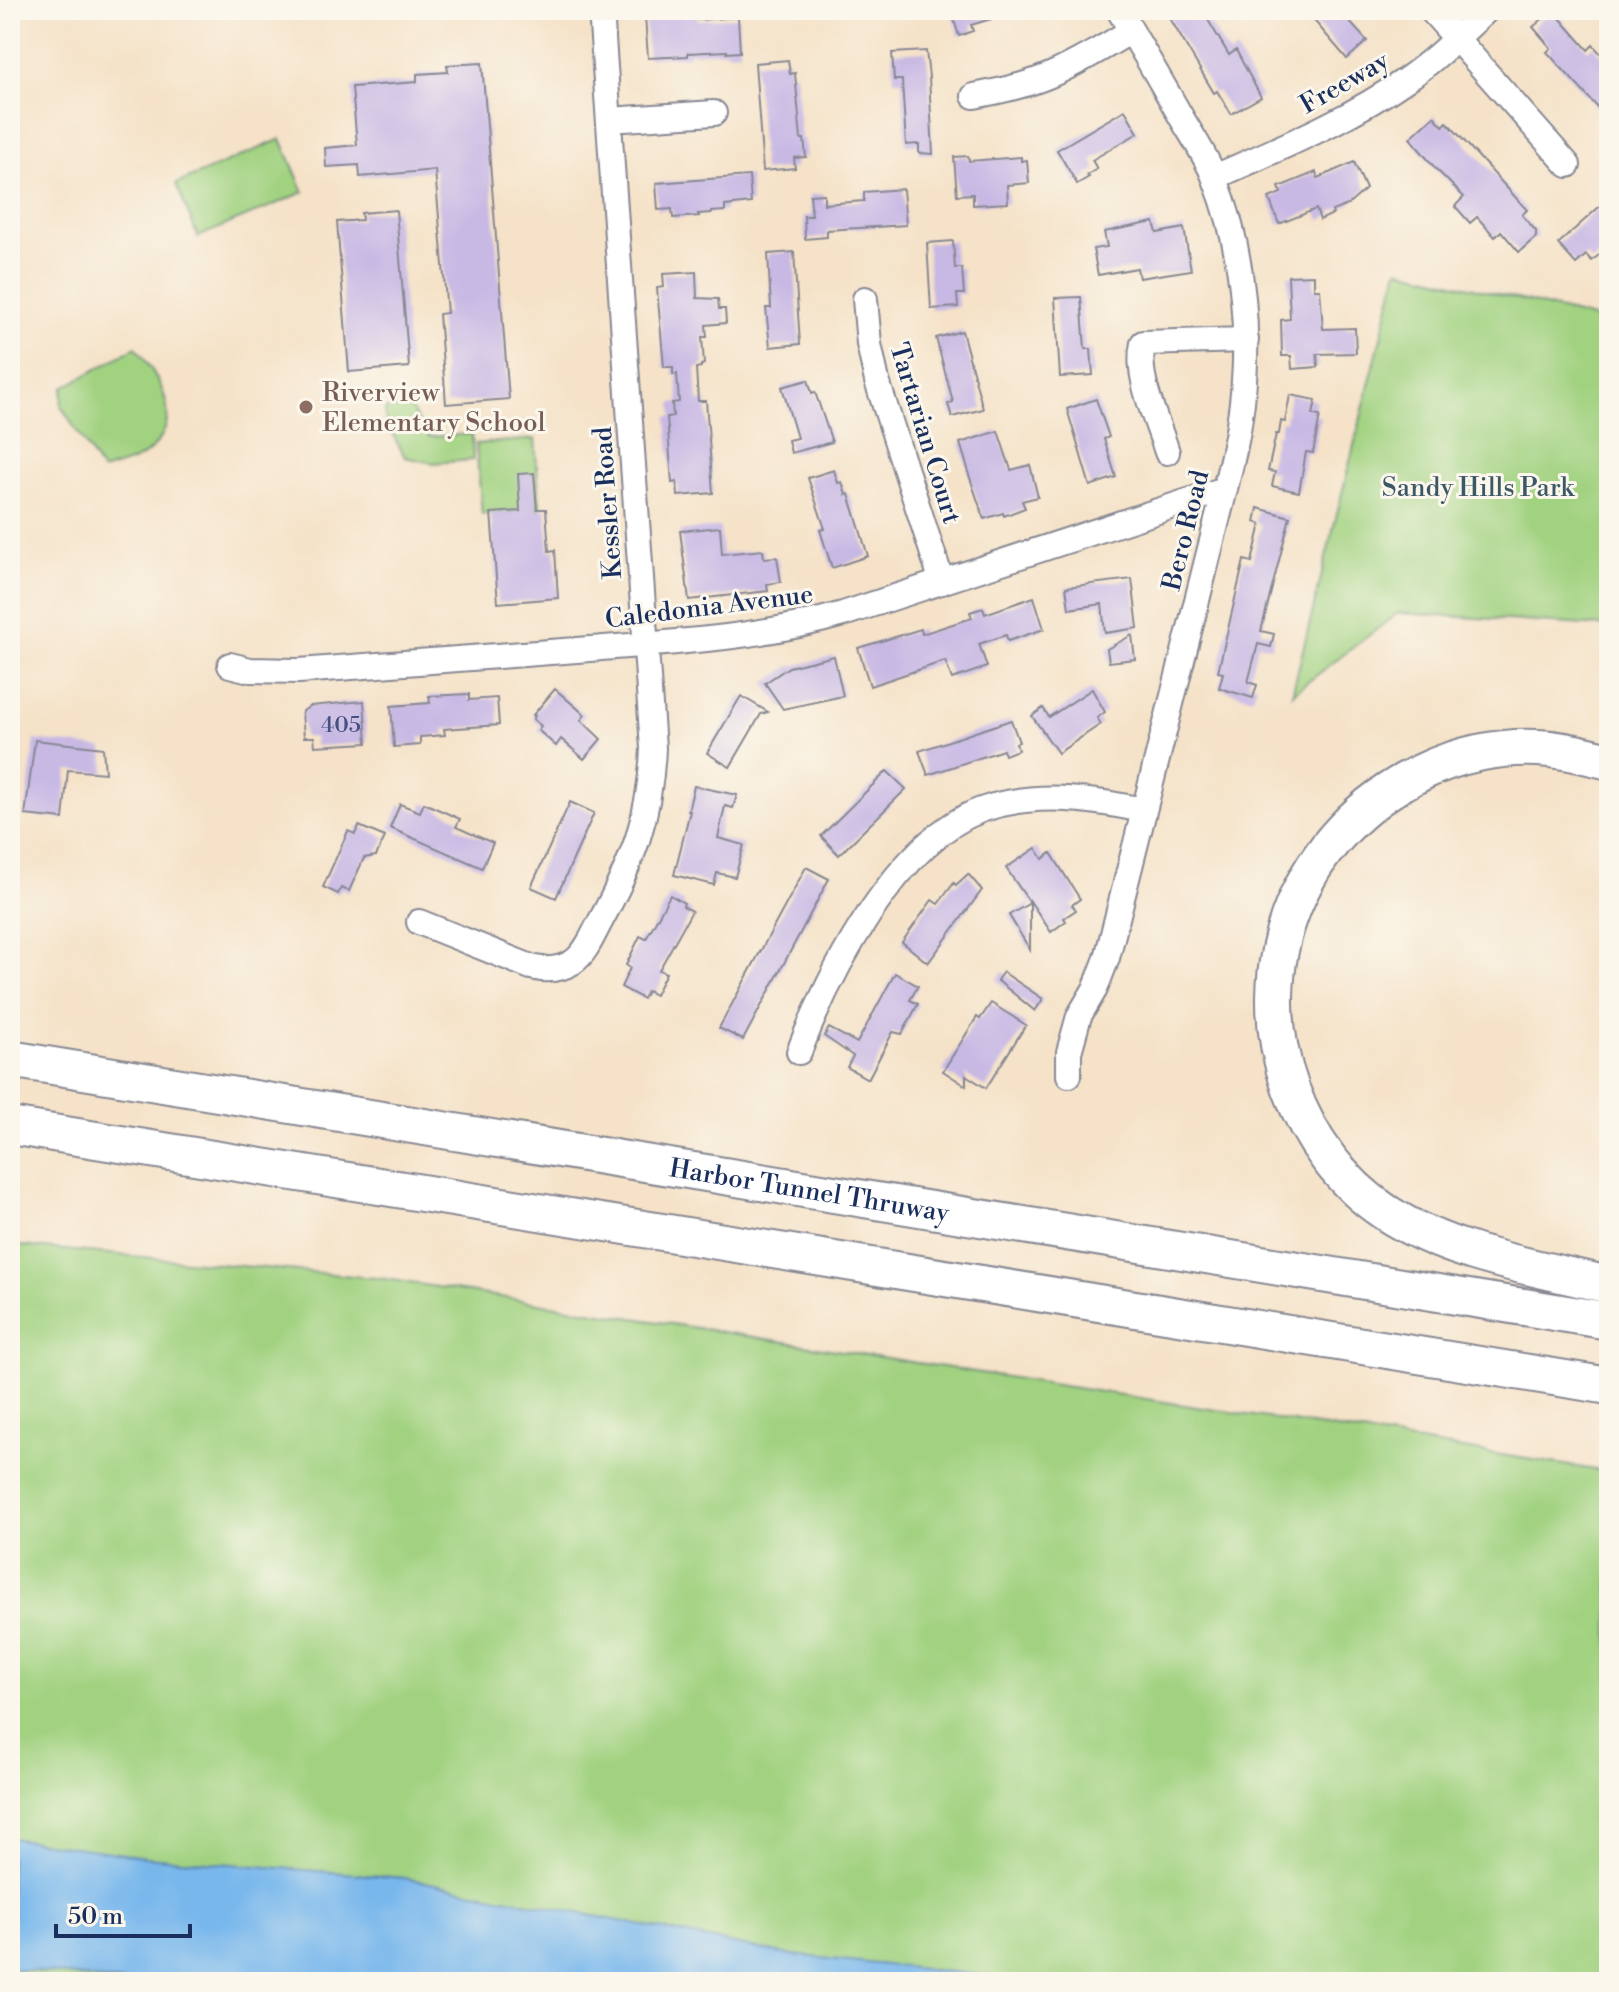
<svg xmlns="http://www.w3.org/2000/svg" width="1619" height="1992" viewBox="0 0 1619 1992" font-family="'Libre Bodoni',serif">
<rect width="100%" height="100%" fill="#fbf7ec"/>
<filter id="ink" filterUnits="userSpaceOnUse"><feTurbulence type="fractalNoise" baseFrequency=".0125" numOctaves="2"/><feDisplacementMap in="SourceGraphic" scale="16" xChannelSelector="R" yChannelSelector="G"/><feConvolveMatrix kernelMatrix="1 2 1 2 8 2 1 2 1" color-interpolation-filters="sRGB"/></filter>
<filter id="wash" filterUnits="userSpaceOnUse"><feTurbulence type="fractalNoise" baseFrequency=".006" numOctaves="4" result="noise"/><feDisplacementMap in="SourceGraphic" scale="32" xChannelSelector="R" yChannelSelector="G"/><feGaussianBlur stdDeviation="1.8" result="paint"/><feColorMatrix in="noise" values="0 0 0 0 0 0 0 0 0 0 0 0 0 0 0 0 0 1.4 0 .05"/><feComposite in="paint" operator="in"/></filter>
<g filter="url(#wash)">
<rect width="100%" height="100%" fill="#f5e2c8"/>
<g fill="#a1d280" stroke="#5e806f" stroke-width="2">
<path d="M281 139 304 192 198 237 176 184Z"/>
<path d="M1398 269 1609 322V633L1602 626 1398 613 1292 694Z"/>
<path d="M136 347C159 379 187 419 148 452 136 462 116 466 102 471L61 406 63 388Z"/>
<path d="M409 406 429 437 472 434 473 460 433 463 405 457 386 422 385 409Z"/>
<path d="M535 439 540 509 482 514 476 444Z"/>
<path d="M10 1245 386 1279 1609 1472V1982H10Z"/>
</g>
<path fill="#78b7ec" stroke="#4a73a5" stroke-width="2" d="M10 1838 146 1857 405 1878 784 1954 1045 1982H123L10 1968Z"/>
<g id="blocks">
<g fill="#c7b8e4">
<path d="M951 10H1008V14L971 25 973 31 959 36Z"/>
<path d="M1165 10H1202L1229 55 1236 50 1261 97 1231 114 1217 91 1214 93Z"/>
<path d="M1305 10H1339L1367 41 1347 59Z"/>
<path d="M1553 10 1588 50 1593 45 1609 63V120L1547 52 1551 48 1533 27Z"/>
<path d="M697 13 698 20 738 17 740 52 727 53V51L688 53V56L648 58 645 16Z"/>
<path d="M926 51 929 77 933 154 919 153V144L906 145 902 80H894L892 53Z"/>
<path d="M788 60 790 74 795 73 801 139H804L806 157 794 158 795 168 763 171 755 63Z"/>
<path d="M482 63 509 399 446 404 439 314 447 313 435 170 360 177 359 165 326 167 325 148 357 145 352 87 417 82V74L448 72 447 65Z"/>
<path d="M1125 110 1138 133 1092 160 1097 169 1087 175 1089 177 1077 184 1057 150Z"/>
<path d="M1434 116 1443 126 1447 122 1527 210 1522 215 1536 231V237L1519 252 1501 231 1495 237 1477 217 1470 223 1455 206 1464 197 1435 168 1410 138Z"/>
<path d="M968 156 969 161 1021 157V161L1027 160 1029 183 1007 185 1008 203 973 205V194L957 195 954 157Z"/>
<path d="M1354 162 1366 189 1348 205 1332 211 1333 214 1320 220 1316 209 1279 224 1269 198 1281 193 1279 187 1316 172 1318 178Z"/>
<path d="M749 176 751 203 725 206V211L711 212V213L698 214 699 216 673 218 672 209 658 210 656 183Z"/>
<path d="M903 189 906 225 827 230V237L805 239 804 216H812L810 195 824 194V204L864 201V192Z"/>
<path d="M1609 198V246L1592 261 1586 255 1576 264 1558 244Z"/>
<path d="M396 210 409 367 349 372 337 222 362 220 361 213Z"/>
<path d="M1154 222 1157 233 1184 228 1191 270 1139 278 1137 268 1098 275 1093 249 1107 247 1104 232Z"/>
<path d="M953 241 955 268H962L964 294H957L958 307 931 309 927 243Z"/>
<path d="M794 252 800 344 770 347 766 308H771L768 254Z"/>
<path d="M696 272 697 298 718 299 719 309H725L726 323 706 325 707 337H702L704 364 701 365V367L696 368 698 401H706L713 493 678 496 677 482 672 483 667 417 673 416 672 403 679 402 677 374 673 375V367H664L657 288 664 287 663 274Z"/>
<path d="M1314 275V289H1320L1323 329 1355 328 1356 353 1317 354 1318 367 1292 369 1291 356H1282L1281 320 1290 319 1288 276Z"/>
<path d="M1081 297 1085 349H1091L1093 375 1060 377 1055 298Z"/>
<path d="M962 331 983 409 952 417 948 404 953 402 936 338Z"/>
<path d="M808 380 812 393 815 392 832 442 791 453 788 440 797 438 782 387Z"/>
<path d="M1290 395 1316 400 1313 415 1320 416 1313 453 1306 452 1299 492 1272 486 1275 472 1268 471 1276 434H1279L1281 421 1285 422Z"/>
<path d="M1096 399 1109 437 1104 439 1116 477 1090 486 1067 409Z"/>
<path d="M998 431 1011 470 1030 465 1038 497 1022 501 1025 508 1004 516 1003 513 984 519 967 469H968L960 443Z"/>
<path d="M834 470 838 483 842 482 846 495 849 494 868 556 832 568 820 530 825 529 808 478Z"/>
<path d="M534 473 537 509H546L549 551 555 550 558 598 498 603 491 513 520 511 518 474Z"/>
<path d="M1258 508 1290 517 1261 631 1274 634 1271 647 1258 644 1248 682 1257 685 1253 698 1219 688 1223 673 1218 672 1244 560 1252 562 1261 524 1255 522Z"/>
<path d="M720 527 722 554 763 550 764 558 777 557 781 582 767 584 768 591 689 600 680 531Z"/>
<path d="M1132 579 1138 628 1105 633 1102 604 1069 609 1066 587Z"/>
<path d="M1034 597 1044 629 1008 641 1006 635 979 644 987 667 952 679 945 661 870 686 858 648 921 629 922 634 959 622 972 618 970 612 983 608 985 614Z"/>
<path d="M1132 635 1135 659 1109 662 1107 649Z"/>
<path d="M834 656 843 696 783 709 765 683 789 667Z"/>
<path d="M555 689 585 715 581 720 601 739 584 759 561 739 556 746 538 730 541 726 533 719 535 716 533 715Z"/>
<path d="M1092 689 1105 712 1097 718 1101 724 1058 753 1032 716 1043 708 1049 717Z"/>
<path d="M469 694V700L497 698 499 725 444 729 445 735 420 737V745L394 747 391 706 430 703 429 696Z"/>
<path d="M741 696 768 712 761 714 730 767 707 753Z"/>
<path d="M364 701 367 743 315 746 314 737H304L302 712 310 706Z"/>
<path d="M1011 720 1019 742 1016 743 1018 750 1005 755 1003 750 928 775 919 751Z"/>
<path d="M35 740 103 748 105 773 68 770 63 819 25 815Z"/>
<path d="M887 771 906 789 839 855 821 836Z"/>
<path d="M694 786 737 795 733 808 725 806 718 838 744 845 735 877 717 873 714 885 674 875 690 811H688Z"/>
<path d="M570 802 594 813 556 898 531 887Z"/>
<path d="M424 803 460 819 456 827 493 843 482 868 390 828 400 804 420 812Z"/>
<path d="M359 826 385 837 376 856 364 858 349 891 341 888 338 894 323 887 348 831 355 834Z"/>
<path d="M1036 848 1043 859 1051 853 1080 899 1072 905 1076 910 1064 918 1066 921 1051 932 1030 901V950L1009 915 1030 903 1006 868Z"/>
<path d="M806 867 829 879 743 1040 719 1028Z"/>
<path d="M968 874 982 890 928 963 902 942 932 900 938 904 954 883 956 885Z"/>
<path d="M670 895 684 903 683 906 692 911 659 970 666 973 655 995 647 991 643 999 621 987 630 968 626 965 640 936 646 939Z"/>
<path d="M1003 972 1043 999 1035 1011 997 980Z"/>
<path d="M895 973 918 986 910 1000 918 1004 902 1034 893 1032 868 1079 847 1067 853 1056 824 1036 829 1028 857 1043Z"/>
<path d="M991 1003 1026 1025 986 1088 966 1075V1086L943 1071 977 1017 980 1019Z"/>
</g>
</g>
</g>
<g filter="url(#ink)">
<use href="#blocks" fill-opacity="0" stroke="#888893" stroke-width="2"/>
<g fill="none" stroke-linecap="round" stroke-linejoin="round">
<defs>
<g id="minor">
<path d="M1431 10 1568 165"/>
<path d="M974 96C999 91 1024 86 1048 76 1077 64 1104 47 1131 31"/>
<path d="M609 120 714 113"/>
<path d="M1215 177C1280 148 1348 120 1407 79 1436 59 1461 34 1487 10"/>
<path d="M865 299 869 344 877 381 942 582"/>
<path d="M1167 452C1157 420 1135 376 1143 343L1246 340"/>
<path d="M230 665 250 670 299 671C396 664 493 656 590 649 675 642 761 638 843 614L1225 489"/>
<path d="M419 922 531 967C546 971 560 970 573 962 586 953 593 935 600 922 633 861 650 818 653 748L601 10"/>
<path d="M799 1052C830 972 896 842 981 810 1035 791 1089 799 1143 810"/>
<path d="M1069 1075V1052L1079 1016 1095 989 1107 958 1225 489C1230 467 1236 446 1239 424 1252 344 1245 254 1215 179 1207 157 1192 136 1180 115 1160 80 1140 45 1119 10"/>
</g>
<g id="highway">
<path d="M1609 761C1586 755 1562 749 1538 748 1498 746 1456 755 1420 773 1301 831 1245 964 1291 1089 1309 1138 1341 1183 1385 1212 1451 1255 1534 1267 1609 1285"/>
<path id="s1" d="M10 1059 1609 1321"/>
<path d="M10 1126 1609 1386"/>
</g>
</defs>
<use href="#minor" stroke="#888893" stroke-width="28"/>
<use href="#highway" stroke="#888893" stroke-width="40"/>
<use href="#minor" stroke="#fff" stroke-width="24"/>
<use href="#highway" stroke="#fff" stroke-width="36"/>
</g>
</g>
<circle fill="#8d6e63" stroke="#fbf7ec" stroke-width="3" cx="306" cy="407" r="8"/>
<g text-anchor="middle" stroke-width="6" stroke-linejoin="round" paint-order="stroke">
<g font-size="22" fill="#465180">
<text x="341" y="732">405</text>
</g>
<g font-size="26" fill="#1b2f5e" stroke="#fbf7ec">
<text transform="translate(1344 82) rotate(-30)" y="9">Freeway</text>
<text transform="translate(926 433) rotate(73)" y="9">Tartarian Court</text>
<text transform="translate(607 503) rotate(-94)" y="9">Kessler Road</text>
<text transform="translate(1185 530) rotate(-76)" y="9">Bero Road</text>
<text transform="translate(709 606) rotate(-7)" y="9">Caledonia Avenue</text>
<text dy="9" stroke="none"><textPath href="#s1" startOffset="810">Harbor Tunnel Thruway</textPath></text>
</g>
<g font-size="26" fill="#785e54" stroke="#fbf7ec" text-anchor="start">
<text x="322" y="401">Riverview<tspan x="322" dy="30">Elementary School</tspan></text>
</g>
<g font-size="26" fill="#3c5866" stroke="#fbf7ec">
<text x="1478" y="496">Sandy Hills Park</text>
</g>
</g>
<rect width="1619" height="1992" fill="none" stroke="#fbf7ec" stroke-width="40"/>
<path d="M56 1924v12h134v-12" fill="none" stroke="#1b2f5e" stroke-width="4"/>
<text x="68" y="1924" font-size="24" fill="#1b2f5e" stroke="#fbf7ec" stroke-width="6" paint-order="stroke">50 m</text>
</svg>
